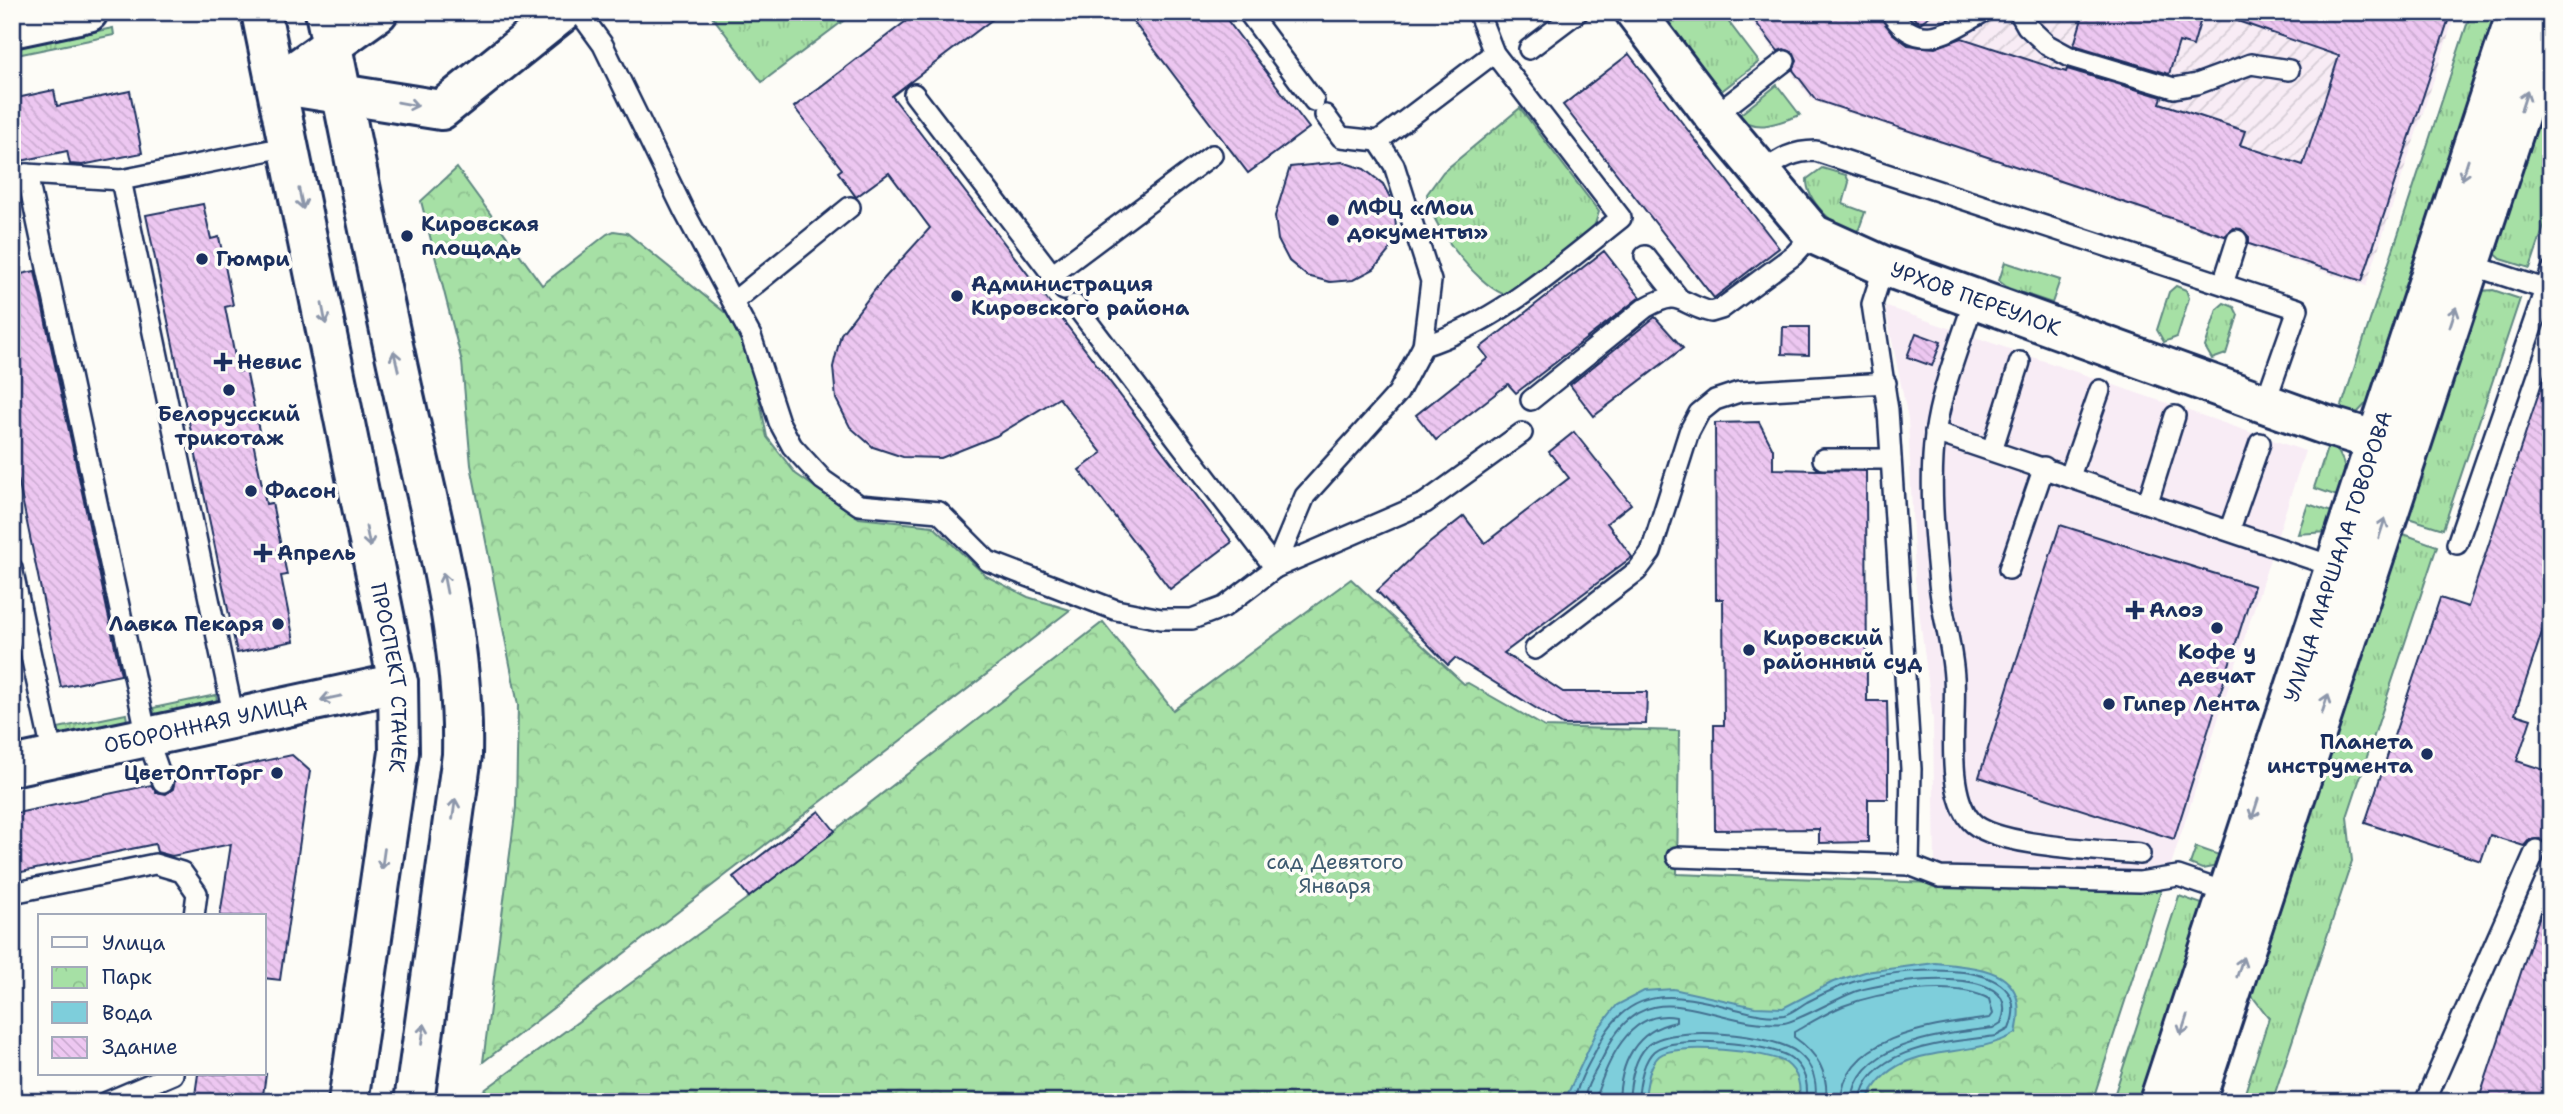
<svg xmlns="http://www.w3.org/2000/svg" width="2563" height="1114" viewBox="0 0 2563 1114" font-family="'Shantell Sans',sans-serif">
<defs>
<pattern id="industrial-furrows" width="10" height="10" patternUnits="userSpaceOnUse" patternTransform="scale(1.75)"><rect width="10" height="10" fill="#f8ecf5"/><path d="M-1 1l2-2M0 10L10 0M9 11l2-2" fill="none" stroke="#d4cbd4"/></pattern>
<pattern id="grass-tufts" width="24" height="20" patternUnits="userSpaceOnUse" patternTransform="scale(1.75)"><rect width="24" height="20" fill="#a6e0a5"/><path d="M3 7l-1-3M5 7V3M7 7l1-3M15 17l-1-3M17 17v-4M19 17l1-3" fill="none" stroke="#8ec090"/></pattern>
<pattern id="park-crowns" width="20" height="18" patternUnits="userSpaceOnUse" patternTransform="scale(1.75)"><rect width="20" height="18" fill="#a6e0a5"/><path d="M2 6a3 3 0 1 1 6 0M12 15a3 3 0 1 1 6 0" fill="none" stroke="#8ec090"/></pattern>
<pattern id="building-back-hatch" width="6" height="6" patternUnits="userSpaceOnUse" patternTransform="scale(1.75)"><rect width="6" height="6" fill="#edc7f1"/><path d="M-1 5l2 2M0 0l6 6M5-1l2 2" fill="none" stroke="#cbabd1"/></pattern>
</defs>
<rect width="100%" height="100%" fill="#fdfcf7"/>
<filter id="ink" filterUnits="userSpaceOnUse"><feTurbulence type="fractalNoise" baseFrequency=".0143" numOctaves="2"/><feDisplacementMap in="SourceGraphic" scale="14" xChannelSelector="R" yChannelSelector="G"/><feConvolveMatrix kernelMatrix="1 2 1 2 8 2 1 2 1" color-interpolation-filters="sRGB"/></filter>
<g filter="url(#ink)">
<path fill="#f8ecf5" d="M1885 306 2305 451 2169 871H1935L1933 720 1915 580 1908 419Z"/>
<path fill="url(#industrial-furrows)" d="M1744 12H2456L2366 286 1813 101Z"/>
<g fill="url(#grass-tufts)" stroke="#608882" stroke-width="2">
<path d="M709 12H855L762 82Z"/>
<path d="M1651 12H1721L1759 62 1715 96Z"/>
<path d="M2471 12H2499L2373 396 2358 412 2339 415Z"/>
<path d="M113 28 114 35 12 56V48Z"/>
<path d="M2551 77V152L2542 178 2551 181V206L2530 268 2501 259 2493 252Z"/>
<path d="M1777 85 1800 115C1777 123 1758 133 1737 117Z"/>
<path d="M1520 108 1599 212 1593 230 1515 290 1503 294C1476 283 1428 223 1427 194L1443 172Z"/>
<path d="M1822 168 1846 175 1849 182 1843 204 1865 212 1859 229 1854 233C1835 228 1806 201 1807 179Z"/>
<path d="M2005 262 2060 280 2052 303 2008 288 1999 281Z"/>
<path d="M2176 286 2186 290 2189 298 2177 337 2164 342 2157 330 2169 292Z"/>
<path d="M2493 290 2520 299 2443 529 2405 517 2479 291Z"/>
<path d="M2224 303 2234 307 2238 315 2226 354 2212 359 2205 347 2217 309Z"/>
<path d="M2329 442C2348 458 2347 475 2340 497L2314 488Z"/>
<path d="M2308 504 2335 513 2328 532 2298 534Z"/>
<path d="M2401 533 2437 546 2347 817 2352 861 2272 1102H2242L2269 1018 2249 992Z"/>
<path d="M216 695 218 707 156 720 153 708Z"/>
<path d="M126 714 128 727 61 741 58 728Z"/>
<path d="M2196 847 2222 856 2218 866 2202 869 2190 864Z"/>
<path d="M2179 896 2205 905 2141 1102H2112Z"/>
</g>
<g fill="url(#park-crowns)" stroke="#608882" stroke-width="2">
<path d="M457 168 542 285 607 234 614 231 627 233 728 315 753 366 767 437 796 474 859 518 933 526 986 576 1028 597 1070 610 483 1062 516 807 518 705 471 465 462 362 421 201Z"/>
<path d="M1351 579 1464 684 1468 683 1545 727 1679 731 1677 874 2161 891 2092 1102H478L479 1094 749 897 1103 622 1173 710Z"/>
</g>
<path fill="#7ecedb" stroke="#568ea9" stroke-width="2" d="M1935 963C1983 968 2031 969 2016 1033 1965 1064 1895 1036 1866 1102H1799C1801 1086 1799 1073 1786 1063 1769 1051 1675 1042 1659 1056 1648 1066 1647 1087 1644 1102H1568V1093L1598 1029 1617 1005 1644 991 1673 989 1755 1007 1783 1008 1833 982 1865 972Z"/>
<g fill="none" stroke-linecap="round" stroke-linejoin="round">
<g stroke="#436f90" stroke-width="2">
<path d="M1575 1102C1576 1084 1589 1064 1597 1048 1627 985 1673 992 1732 1008 1748 1012 1767 1018 1784 1015 1792 1013 1800 1006 1807 1002 1826 992 1846 983 1867 978 1904 969 2039 954 2009 1029L1996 1036C1953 1042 1867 1045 1860 1102"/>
<path d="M1584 1102C1585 1085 1598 1068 1605 1053 1646 963 1715 1030 1784 1023 1796 1022 1839 997 1857 991 1885 982 2027 960 2001 1023L1993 1028C1948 1034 1855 1041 1852 1102"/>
<path d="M1594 1102C1606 1065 1628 1008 1676 1017V1022C1635 1030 1620 1063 1619 1102"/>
<path d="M1629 1102C1630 1084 1634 1059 1647 1046 1669 1023 1776 1034 1798 1053 1813 1065 1818 1083 1815 1102"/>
<path d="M1638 1102C1639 1086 1642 1062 1654 1051 1673 1034 1771 1043 1791 1058 1805 1069 1809 1085 1806 1102"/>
<path d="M1826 1102C1829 1072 1817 1053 1794 1037V1032C1810 1023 1826 1013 1843 1006 1879 992 1954 980 1989 999L1993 1014 1990 1018C1940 1025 1843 1033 1841 1102"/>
</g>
</g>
<g fill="url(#building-back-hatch)" stroke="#1b2f5e" stroke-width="2">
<path d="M918 12H1002L892 96 1232 542 1170 589 1079 470 1102 453 1059 398 996 436 941 458 903 457 873 447 850 427 836 399 833 367 841 334 881 282 930 228 889 173 856 197 838 172 842 169 794 107Z"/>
<path d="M1126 12H1221L1309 128 1248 173Z"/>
<path d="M1748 12H1878L1892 33 1908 45 1935 48 1962 38 2066 72 2067 69 2162 97 2160 103 2245 131 2240 145 2303 165 2339 56 2223 16 2224 12H2451L2362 281 2249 244V237L2241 229 2234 228 2225 236 1816 100 1793 70 1797 60 1794 53 1784 49 1778 51Z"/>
<path d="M1906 12H1935L1920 23Z"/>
<path d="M2084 12H2203L2193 46 2179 42 2169 74 2074 45Z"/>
<path d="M1629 54 1779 248 1714 298 1563 105Z"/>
<path d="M54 90 57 106 130 91 142 153 82 165 70 164 67 151 12 163V99Z"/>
<path d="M1342 162 1364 169 1383 184 1394 205 1396 228 1389 251 1374 269 1353 280 1330 282 1307 276 1289 261 1278 240 1275 216 1290 167Z"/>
<path d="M203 204 211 239 219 237 233 305 225 307 238 372 246 370 261 440 253 442 266 504 272 503 287 575 281 576 294 641 237 653 146 215Z"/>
<path d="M1604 251 1640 297 1516 393 1508 384 1436 440 1416 415 1488 358 1480 348Z"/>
<path d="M35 271 121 675 61 687 12 450V276Z"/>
<path d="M1655 317 1683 348 1594 416 1570 385Z"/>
<path d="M1783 327H1809V355L1782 354Z"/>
<path d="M1916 333 1941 342 1932 366 1907 357Z"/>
<path d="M2546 371 2551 372V605L2515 714 2531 719 2517 761 2551 772V855L2540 839 2529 840 2524 846 2490 835 2481 861 2365 823 2440 598 2468 607Z"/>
<path d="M1759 422 1773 449V469L1866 471 1867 701H1887L1888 750V799H1868V842L1819 843V829L1715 830 1714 725H1724L1723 599H1716L1715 423Z"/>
<path d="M1574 432 1631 504 1607 523 1632 557 1504 653 1563 692H1647L1646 724 1563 725 1455 658 1448 665 1377 591 1418 552 1464 516 1485 543 1569 478 1549 452Z"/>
<path d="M2060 525 2254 586 2174 839 1979 777Z"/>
<path d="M292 755 310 771 280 980 264 978V916H220L231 844 172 856 157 852 155 844 12 874V814L151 785 156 792 166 794 173 789 175 780Z"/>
<path d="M819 811 835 831 749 897 733 877Z"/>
<path d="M2546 897 2551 898V1102H2478Z"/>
<path d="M198 1074H266L262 1102H194Z"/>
</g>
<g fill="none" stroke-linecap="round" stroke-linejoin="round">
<defs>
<g id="lane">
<path d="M579 12 603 45 684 211 751 336 779 422 792 446 823 480 859 505 939 512 988 561 1116 610 1161 619H1192L1224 607 1275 568 1305 496 1398 393 1423 346 1431 281 1394 165 1378 141 1494 53"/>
<path d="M1248 12 1314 101"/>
<path d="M1890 12C1919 55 1948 32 1983 12"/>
<path d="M2019 12 2027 26 2046 44 2070 57 2174 88 2197 84 2251 64 2289 70"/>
<path d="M1529 49 1578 12"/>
<path d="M914 94 1064 290"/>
<path d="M1325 115 1341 137 1378 141"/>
<path d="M1714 116 1785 61"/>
<path d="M1763 172C1781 158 1793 151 1816 151L2298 309 2265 403"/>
<path d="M27 174 147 737 163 782"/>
<path d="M12 177 27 174 121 180 290 146"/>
<path d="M121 180 234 718"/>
<path d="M1645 256 1677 296"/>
<path d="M2465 263 2551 291"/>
<path d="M1884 266 1872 304 1888 410 1911 769 1909 865 1940 877 2140 882 2178 876 2234 895"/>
<path d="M1052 275 1212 155"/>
<path d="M2223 284 2237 240"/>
<path d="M1975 297C1961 342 1941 388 1935 435 1929 482 1934 535 1939 583 1942 614 1952 645 1954 677 1957 717 1944 790 1971 821 1994 847 2104 850 2140 854"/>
<path d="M733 302 850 207"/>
<path d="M1075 305 1275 568 1425 503 1522 433"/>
<path d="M1423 346C1500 321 1558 268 1621 218L1494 53 1478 12"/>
<path d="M1531 400 1645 308C1681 288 1677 303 1711 312L1721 309 1794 255 1813 234"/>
<path d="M1935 432 2335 567"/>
<path d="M1992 450 2020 362"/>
<path d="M1823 459H1891"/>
<path d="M2070 476 2100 390"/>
<path d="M2148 502 2175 416"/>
<path d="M2230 529 2260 443"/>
<path d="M2457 544 2551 272"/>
<path d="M12 568 53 757"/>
<path d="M2009 569 2044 467"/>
<path d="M1535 649 1637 571 1651 552 1689 432 1699 413 1715 400 1739 392 1886 383"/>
<path d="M1677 857 1909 865"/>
<path d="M12 893 155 864 182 872 197 893 194 916"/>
<path d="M107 1102 173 1074"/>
<path d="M2425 1102 2536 850"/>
</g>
<g id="street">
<path id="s1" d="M1635 12 1714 116 1813 234 1884 266 2325 425 2407 450"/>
<path d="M12 28 88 12"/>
<path id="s2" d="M12 766 398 683"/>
</g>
<g id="secondary">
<path d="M277 84 441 110 563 12"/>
<path d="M277 84 378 12"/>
<path id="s3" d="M2159 1102 2517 12"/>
<path d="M2195 1102 2551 19"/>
</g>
<g id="primary">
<path id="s4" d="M261 12 398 683 399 752 348 1102"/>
<path d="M325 12C351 138 375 265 403 391 429 510 465 632 462 755L414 1102"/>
</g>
</defs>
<use href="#lane" stroke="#1b2f5e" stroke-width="24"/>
<use href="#street" stroke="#1b2f5e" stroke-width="44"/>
<use href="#secondary" stroke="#1b2f5e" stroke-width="44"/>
<use href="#primary" stroke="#1b2f5e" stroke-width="44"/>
<use href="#lane" stroke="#fdfcf7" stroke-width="19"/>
<use href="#street" stroke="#fdfcf7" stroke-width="38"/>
<use href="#secondary" stroke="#fdfcf7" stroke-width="38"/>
<use href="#primary" stroke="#fdfcf7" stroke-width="38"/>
</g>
<defs><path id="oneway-shaft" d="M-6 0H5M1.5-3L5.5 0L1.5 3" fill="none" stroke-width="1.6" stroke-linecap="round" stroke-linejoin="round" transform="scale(1.75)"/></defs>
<g stroke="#8c96aa">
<use href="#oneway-shaft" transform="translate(2524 101) rotate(-72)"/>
<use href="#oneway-shaft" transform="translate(408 104) rotate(10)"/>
<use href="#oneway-shaft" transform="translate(2465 170) rotate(108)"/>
<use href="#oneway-shaft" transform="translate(301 199) rotate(78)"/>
<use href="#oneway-shaft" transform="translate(324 314) rotate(79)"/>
<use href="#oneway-shaft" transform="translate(2453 317) rotate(-72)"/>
<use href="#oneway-shaft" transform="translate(396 361) rotate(-103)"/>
<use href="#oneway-shaft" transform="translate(2382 528) rotate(-72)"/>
<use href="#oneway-shaft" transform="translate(368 537) rotate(79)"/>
<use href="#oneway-shaft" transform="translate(445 583) rotate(-101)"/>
<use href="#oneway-shaft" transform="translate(331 698) rotate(168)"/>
<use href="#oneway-shaft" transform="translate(2325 704) rotate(-72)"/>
<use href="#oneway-shaft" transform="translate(454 809) rotate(-82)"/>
<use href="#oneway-shaft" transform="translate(2255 809) rotate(108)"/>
<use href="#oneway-shaft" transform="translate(383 859) rotate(98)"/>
<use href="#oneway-shaft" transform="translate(2240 967) rotate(-72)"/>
<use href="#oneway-shaft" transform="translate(2184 1025) rotate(108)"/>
<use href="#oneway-shaft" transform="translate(423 1034) rotate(-82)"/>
</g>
</g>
<g fill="#1b2f5e" stroke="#fdfcf7" stroke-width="2.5">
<circle cx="1333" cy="220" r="7"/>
<circle cx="407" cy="236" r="7"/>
<circle cx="202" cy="259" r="7"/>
<circle cx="957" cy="296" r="7"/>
<path d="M219.5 351.5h7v7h7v7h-7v7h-7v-7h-7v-7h7z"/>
<circle cx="229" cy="390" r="7"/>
<circle cx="251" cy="491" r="7"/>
<path d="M259.5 542.5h7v7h7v7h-7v7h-7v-7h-7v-7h7z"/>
<path d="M2131.5 599.5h7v7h7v7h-7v7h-7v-7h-7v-7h7z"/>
<circle cx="278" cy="624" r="7"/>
<circle cx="2217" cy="628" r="7"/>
<circle cx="1749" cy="650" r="7"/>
<circle cx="2109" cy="704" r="7"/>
<circle cx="2427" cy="754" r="7"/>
<circle cx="277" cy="773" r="7"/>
</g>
<g text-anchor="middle" stroke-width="7" stroke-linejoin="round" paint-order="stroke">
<g font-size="21" font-weight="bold" fill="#1b2f5e" stroke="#fdfcf7" text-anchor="start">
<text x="1347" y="215">МФЦ «Мои<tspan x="1347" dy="24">документы»</tspan></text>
<text x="421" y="231">Кировская<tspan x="421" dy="24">площадь</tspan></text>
<text x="216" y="266">Гюмри</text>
<text x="971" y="291">Администрация<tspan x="971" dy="24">Кировского района</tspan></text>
<text x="237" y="369">Невис</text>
<text x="229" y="421" text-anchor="middle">Белорусский<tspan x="229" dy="24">трикотаж</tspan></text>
<text x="265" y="498">Фасон</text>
<text x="277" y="560">Апрель</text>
<text x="2149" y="617">Алоэ</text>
<text x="264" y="631" text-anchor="end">Лавка Пекаря</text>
<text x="1763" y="645">Кировский<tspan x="1763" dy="24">районный суд</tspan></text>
<text x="2217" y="659" text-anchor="middle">Кофе у<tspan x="2217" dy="24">девчат</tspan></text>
<text x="2123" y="711">Гипер Лента</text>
<text x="2413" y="749" text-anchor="end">Планета<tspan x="2413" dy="24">инструмента</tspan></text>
<text x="263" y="780" text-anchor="end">ЦветОптТорг</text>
</g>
<g font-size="21" fill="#1b2f5e" stroke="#fdfcf7">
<text dy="7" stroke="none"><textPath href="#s1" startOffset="460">УРХОВ ПЕРЕУЛОК</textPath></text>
<text dy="7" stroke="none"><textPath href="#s3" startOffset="574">УЛИЦА МАРШАЛА ГОВОРОВА</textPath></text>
<text dy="7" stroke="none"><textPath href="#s4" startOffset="679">ПРОСПЕКТ СТАЧЕК</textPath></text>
<text dy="7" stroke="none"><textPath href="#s2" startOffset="198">ОБОРОННАЯ УЛИЦА</textPath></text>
</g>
<g font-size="21" fill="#3e5b70" stroke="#fdfcf7">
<text x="1335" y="869">сад Девятого<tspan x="1335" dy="24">Января</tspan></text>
</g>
</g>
<rect width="2563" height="1114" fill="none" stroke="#fdfcf7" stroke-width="42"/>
<rect x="21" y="21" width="2521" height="1072" fill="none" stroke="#1b2f5e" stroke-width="2.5" filter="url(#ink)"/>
<rect x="38" y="914" width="228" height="161" fill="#fdfcf7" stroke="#a3aaba" stroke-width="2"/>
<rect x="52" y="937" width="35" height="10" fill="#fdfcf7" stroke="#a3aaba" stroke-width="2"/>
<text x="102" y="950" font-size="21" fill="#1b2f5e">Улица</text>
<rect x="52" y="967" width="35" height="21" fill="url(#park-crowns)" stroke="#a3aaba" stroke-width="2"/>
<text x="102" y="984" font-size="21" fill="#1b2f5e">Парк</text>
<rect x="52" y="1002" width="35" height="21" fill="#7ecedb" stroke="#a3aaba" stroke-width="2"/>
<text x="102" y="1020" font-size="21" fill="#1b2f5e">Вода</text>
<rect x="52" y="1037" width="35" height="21" fill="url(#building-back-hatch)" stroke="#a3aaba" stroke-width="2"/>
<text x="102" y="1054" font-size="21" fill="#1b2f5e">Здание</text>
</svg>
